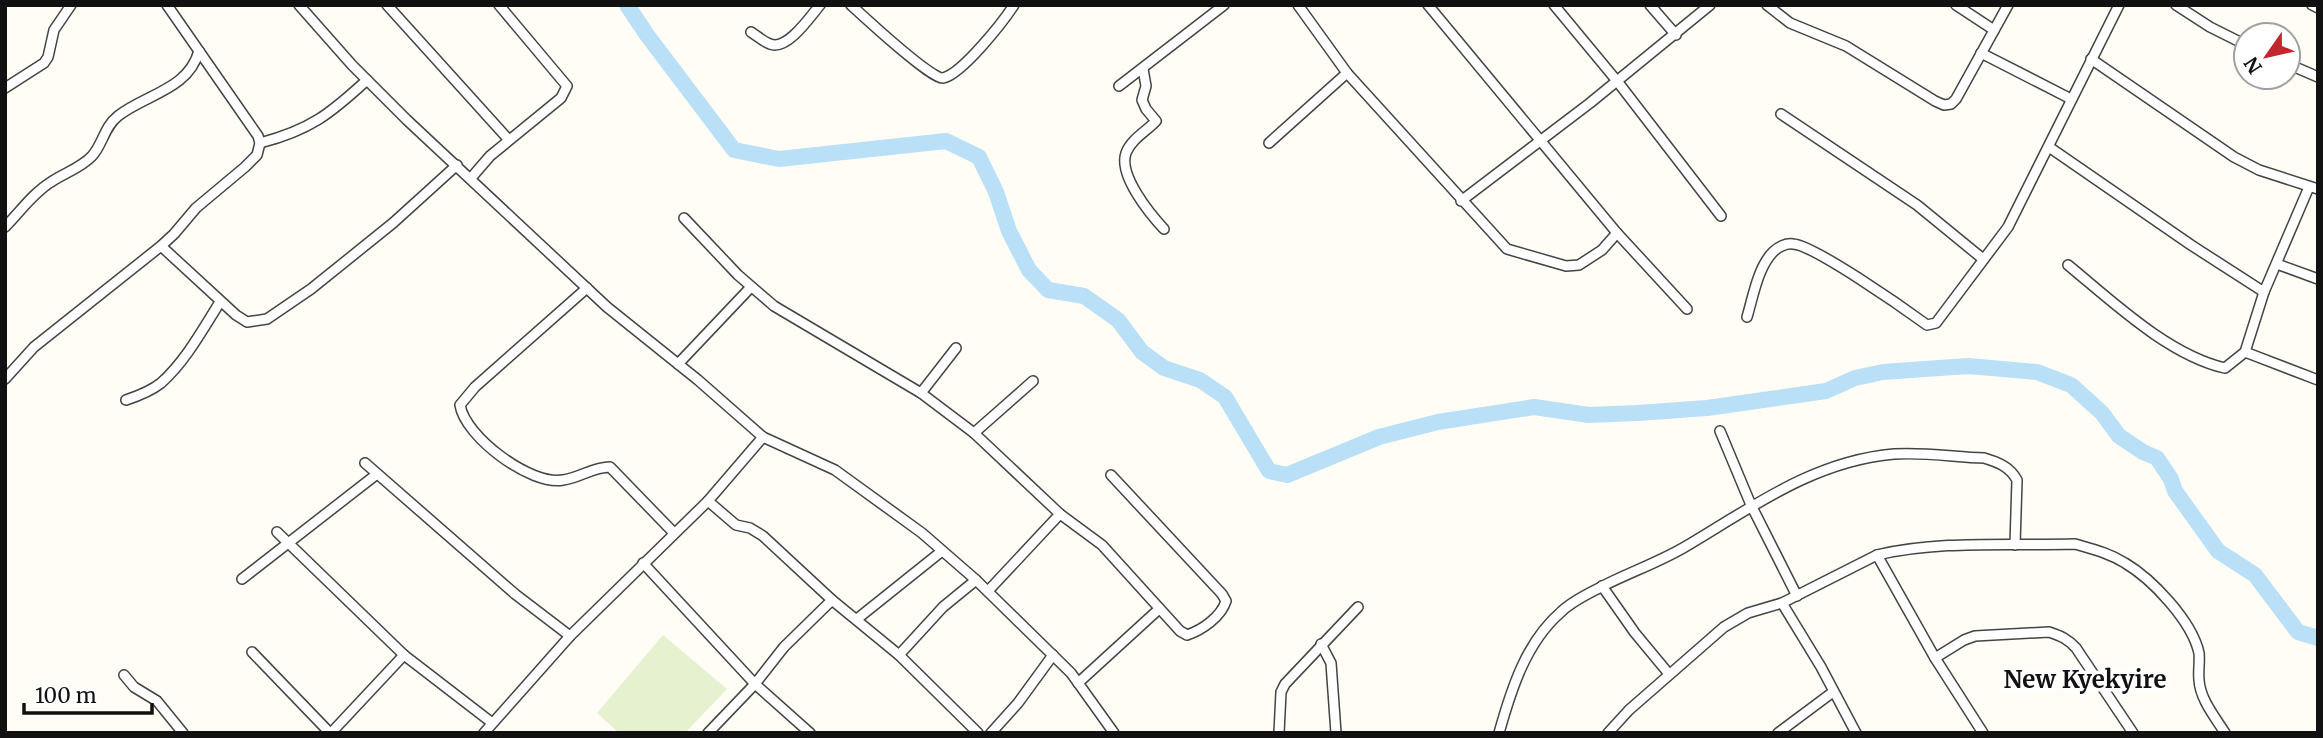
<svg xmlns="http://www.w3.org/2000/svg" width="2323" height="738" viewBox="0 0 2323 738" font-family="Merriweather,serif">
<rect width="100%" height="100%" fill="#fffdf5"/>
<path fill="#e6f2cf" d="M663 635 727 689 685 733H619L597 713Z"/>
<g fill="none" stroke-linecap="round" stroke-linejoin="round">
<path stroke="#b9e0f7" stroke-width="16" d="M627 5 647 35 734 150 779 159 946 141 979 157 996 192 1009 231 1029 270 1048 290 1084 296 1118 320 1142 352 1164 368 1200 380 1225 397 1269 471 1287 475 1379 437 1438 422 1534 407 1589 415 1638 413 1707 408 1826 391 1855 378 1883 372 1968 366 2037 372 2071 385 2102 413 2119 436 2143 452 2157 458 2171 479 2175 491 2218 551 2255 575 2298 632 2318 638"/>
<defs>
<g id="minor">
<path d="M299 5 352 65 407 120 607 307 698 380 763 437 835 470 922 533 976 580 1071 673 1114 733"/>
<path d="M387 5 509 140"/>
<path d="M851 5C863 16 932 80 943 78 962 74 1003 22 1014 5"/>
<path d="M1298 5 1347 73 1507 249 1566 266 1579 265 1602 250 1617 233"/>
<path d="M1428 5 1617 233 1687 309"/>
<path d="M1554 5 1617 81 1721 216"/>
<path d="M1650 5 1676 35"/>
<path d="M1767 5 1790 23 1846 46 1935 101 1944 105 1951 104 1956 99 2008 5"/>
<path d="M1956 5 1994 30"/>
<path d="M2176 5 2210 27 2246 45"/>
<path d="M2312 5 2318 8"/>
<path d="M751 32C757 36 764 42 770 44 787 51 810 17 820 5"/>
<path d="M1981 53 2071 99"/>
<path d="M2091 59 2234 157 2259 170 2318 189"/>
<path d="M2288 64 2318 77"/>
<path d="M1143 69 1146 86 1142 100 1146 109 1156 121C1147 131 1131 139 1126 153 1118 175 1150 214 1164 229"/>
<path d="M1119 86 1224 5"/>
<path d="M5 88 44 63 48 57 54 30 71 5"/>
<path d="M1781 114 1917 205 1983 259"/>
<path d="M260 143C310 130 330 114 367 80"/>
<path d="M1269 143 1347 73"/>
<path d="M2049 147 2191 245 2264 292"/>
<path d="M471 178 490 156 561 98 567 86 499 5"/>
<path d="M1461 201 1590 103 1710 5"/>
<path d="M684 218 738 275 774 306 921 393 974 433 1060 514 1102 545 1180 631 1187 635C1202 630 1221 617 1226 601L1222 594 1111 475"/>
<path d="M5 227C20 212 33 193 51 182 64 173 81 168 92 156 103 144 104 127 118 116 146 94 188 90 199 51"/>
<path d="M161 246 236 315 247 322 267 319 311 289 393 223 457 165"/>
<path d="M2277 264 2318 279"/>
<path d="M2068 265C2112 301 2168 355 2225 368L2245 352 2264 292 2309 187"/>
<path d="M587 288 475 387 460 405C465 437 531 486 563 480 579 478 593 467 610 467L674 533"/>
<path d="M1747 317C1753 297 1758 267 1773 252 1778 247 1786 243 1793 244 1814 245 1905 309 1927 325L1936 323 2008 227 2119 5"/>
<path d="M2245 352 2318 380"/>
<path d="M678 364 751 287"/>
<path d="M5 379 34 347 161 246 174 234 196 208 245 167 257 155 260 143 258 136 167 5"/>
<path d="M921 393 956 348"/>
<path d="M126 400C138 396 151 391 161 383 185 362 203 329 220 302"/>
<path d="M1720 431 1751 505 1797 596"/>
<path d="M974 433 1033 381"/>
<path d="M365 463 515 594 570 636"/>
<path d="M708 501 736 525 750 528 763 536 832 600"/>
<path d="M277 532 404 655 491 722"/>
<path d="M1877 555 1935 658 1983 733"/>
<path d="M643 563 755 684 810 733"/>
<path d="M242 579 377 474"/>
<path d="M1602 586 1635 633 1669 674"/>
<path d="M988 591 1060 514"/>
<path d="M1782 603 1877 555C1941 540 2009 546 2075 544 2092 549 2109 553 2125 563 2152 579 2192 621 2199 653 2200 662 2198 671 2199 680 2200 699 2215 717 2225 733"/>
<path d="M857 619 942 551"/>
<path d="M1321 644 1331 663 1336 733"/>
<path d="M252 652 330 733"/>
<path d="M899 655 943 607 976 580"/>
<path d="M1935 658 1964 640 1975 636 2049 632C2061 636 2068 639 2076 648L2133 733"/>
<path d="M124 675 134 687 157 701 183 733"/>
<path d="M1078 683 1159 609"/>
<path d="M331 733 404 655"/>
<path d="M484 733 570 636 708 501 763 437"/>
<path d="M708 733 755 684 784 647 832 600 899 655 978 733"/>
<path d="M991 733 1018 703 1053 655"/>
<path d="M1279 733 1281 692 1285 684 1358 607"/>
<path d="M1499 733C1511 690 1526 642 1561 612 1572 601 1588 594 1601 587 1628 573 1657 563 1683 548 1751 508 1813 461 1894 454 1924 452 1955 457 1984 458 1998 462 2010 467 2017 480L2015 545"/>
<path d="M1608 733 1629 710 1724 627 1748 613 1782 603 1821 667 1856 733"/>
<path d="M1778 733 1833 692"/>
</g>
</defs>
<use href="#minor" stroke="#444" stroke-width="12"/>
<use href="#minor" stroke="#fff" stroke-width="9"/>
</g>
<g text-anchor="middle" stroke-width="7" stroke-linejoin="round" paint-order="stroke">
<g font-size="24" font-weight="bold" fill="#111" stroke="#fff">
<text x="2085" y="688">New Kyekyire</text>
</g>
</g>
<rect width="2323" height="738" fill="none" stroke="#111111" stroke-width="14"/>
<g transform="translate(2267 56) rotate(236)"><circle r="33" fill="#ffffff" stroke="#a0a0a0" stroke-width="2"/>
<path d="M0-5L12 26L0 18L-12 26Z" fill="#c4262e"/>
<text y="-10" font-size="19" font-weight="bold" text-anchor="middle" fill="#111111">N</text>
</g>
<path d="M24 703v10h128v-10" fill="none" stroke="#111111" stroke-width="3.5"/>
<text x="35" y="703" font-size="21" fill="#111111" stroke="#ffffff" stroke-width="5" paint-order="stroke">100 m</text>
</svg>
